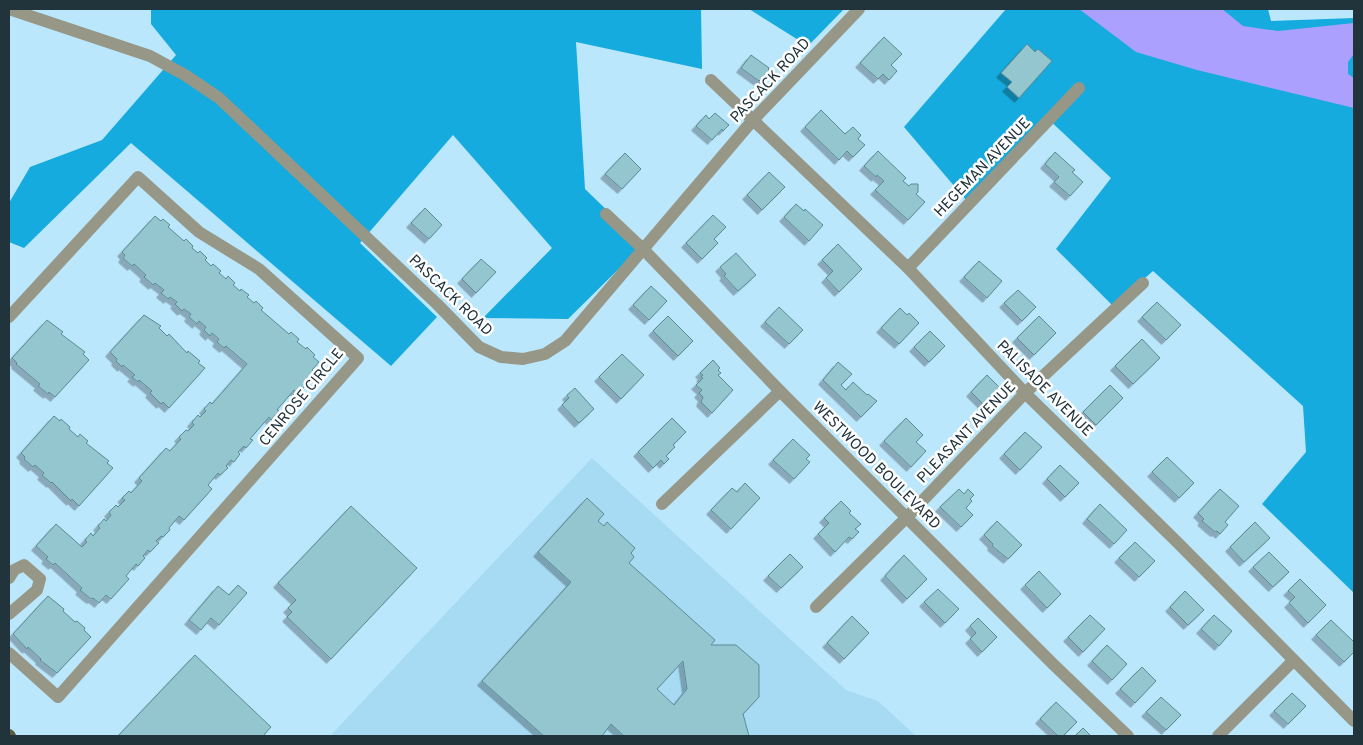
<svg xmlns="http://www.w3.org/2000/svg" width="1363" height="745" viewBox="0 0 1363 745" font-family="Overpass,sans-serif">
<defs>
<filter id="shadow"><feDropShadow dx="-4.5" dy="4.5" stdDeviation="0" flood-color="#0004"/></filter>
</defs>
<rect width="100%" height="100%" fill="#bbe7fd"/>
<path fill="#a6dbf3" d="M592 458 846 690 878 701 916 736H330Z"/>
<g fill="#16abde">
<path d="M151 9H701L702 69 576 42 585 189 643 245 568 319 483 318 552 248 453 135 360 243 437 317 391 366 131 143 24 248 9 242V203L30 167 102 140 176 55 151 24Z"/>
<path d="M749 9H844L808 46Z"/>
<path d="M1006 9H1268L1271 21 1354 18V593L1262 504 1306 452 1303 406 1153 271 1113 306 1056 249 1111 178 1045 116 966 200 904 127Z"/>
</g>
<path fill="#aca0fe" d="M1079 9H1222L1243 26 1278 31 1354 23V54L1348 62V74L1354 78V108L1197 70 1136 52Z"/>
<g fill="#93c6ce" stroke="#5a8b93" fill-rule="evenodd" filter="url(#shadow)">
<path d="M884 37 902 54 891 65 897 71 889 80 883 74 878 79 860 63Z"/>
<path d="M1027 44 1035 52 1038 49 1052 61 1019 98 1007 87 1012 82 1001 73Z"/>
<path d="M751 55 769 68 768 69 770 71 763 82 760 80 759 81 741 68Z"/>
<path d="M821 110 845 134 853 127 861 135 858 139 865 145 853 157 847 151 839 160 805 127Z"/>
<path d="M715 113 729 125 723 131 722 129 712 140 696 126 706 115 709 119Z"/>
<path d="M878 151 906 178 903 181 909 186 911 184H918V192L916 194 925 202 908 220 875 190 884 181 877 175 876 177 864 166Z"/>
<path d="M1055 152 1075 170 1072 172 1083 182 1070 196 1054 182 1059 177 1045 164Z"/>
<path d="M625 153 641 169 622 189 605 174Z"/>
<path d="M769 172 785 187 762 210 747 195Z"/>
<path d="M796 204 804 211 805 209 823 225 809 241 784 217Z"/>
<path d="M425 208 442 225 429 239 411 223Z"/>
<path d="M713 215 726 227 714 239 718 243 702 259 686 243Z"/>
<path d="M155 216 161 221 163 219 170 225 168 227 184 241 186 239 193 246 192 248 198 253 200 251 207 258 205 260 211 266 213 264 221 271 219 273 226 279 228 276 235 283 233 285 240 291 241 289 249 295 247 297 254 303 256 301 263 308 261 310 289 334 291 332 299 339 297 342 306 349 307 347 315 355 313 357 319 362 312 370 317 373 298 394 294 390 277 410 279 411 271 420 269 417 250 439 253 440 246 448 244 446 238 452 240 454 234 462 231 460 226 466 228 468 220 475 218 473 208 485 212 489 184 520 179 516 169 528 170 530 163 537 161 536 156 541 159 543 150 552 148 550 143 556 145 558 138 566 136 564 126 576 129 579 111 599 106 595 99 603 93 598 91 599 80 590 82 588 55 563 53 565 46 559 48 557 36 546 56 524 82 547 87 542 85 540 91 533 93 536 100 528 98 526 104 519 106 521 111 515 109 512 116 505 118 507 125 500 122 498 129 491 131 493 142 481 139 478 166 448 170 451 181 439 179 437 186 430 188 431 194 425 192 422 198 415 200 417 206 411 204 409 210 402 212 404 247 364 226 346 224 348 217 342 219 339 212 333 210 336 204 330 206 327 199 321 197 324 189 317 191 314 184 309 182 311 175 304 177 302 170 297 168 299 161 293 164 290 155 283 153 285 144 277 146 275 134 264 132 266 123 258 125 255 122 252Z"/>
<path d="M838 244 862 269 839 292 826 278 833 271 822 260Z"/>
<path d="M736 253 756 275 738 291 724 276 726 274 720 267Z"/>
<path d="M481 259 496 272 476 293 462 279Z"/>
<path d="M979 261 1002 281 987 298 964 277Z"/>
<path d="M651 286 667 301 649 320 633 305Z"/>
<path d="M1018 290 1036 307 1022 321 1004 303Z"/>
<path d="M1157 302 1181 325 1166 340 1142 317Z"/>
<path d="M779 307 803 330 789 344 765 322Z"/>
<path d="M900 308 907 315 909 313 919 323 899 344 881 328Z"/>
<path d="M144 315 161 326 159 328 167 336 169 334 187 353 188 351 200 361 198 363 205 368 169 408 163 402 161 404 150 393 152 391 139 380 138 382 132 377 135 375 123 365 122 367 116 361 117 359 110 352Z"/>
<path d="M668 316 693 341 678 356 653 331Z"/>
<path d="M1039 316 1056 333 1034 355 1017 338Z"/>
<path d="M47 320 63 332 61 334 85 352 83 354 89 360 55 397 49 392 48 394 38 386 40 384 16 364 17 363 12 358Z"/>
<path d="M930 331 945 346 929 362 914 347Z"/>
<path d="M1142 339 1160 358 1133 384 1115 366Z"/>
<path d="M622 354 644 375 621 399 599 377Z"/>
<path d="M713 360 720 368 718 370 721 373 718 375 733 390 712 413 701 402 703 397 699 393 702 390 696 385 703 378 701 377 703 375 700 373Z"/>
<path d="M838 362 852 374 841 385 846 390 853 382 867 395 868 394 877 401 861 417 823 380Z"/>
<path d="M987 375 1002 390 986 407 971 392Z"/>
<path d="M1110 385 1123 398 1096 425 1083 412Z"/>
<path d="M575 388 594 409 579 423 562 405 569 398 567 395Z"/>
<path d="M54 416 60 421 61 419 70 427 69 429 78 437 80 434 88 441 86 443 109 461 107 463 113 468 79 506 72 499 71 501 52 482 51 483 42 475 44 473 35 465 33 467 24 459 25 457 21 453Z"/>
<path d="M672 418 686 432 673 445 675 447 666 456 669 459 664 464 661 460 653 468 638 452Z"/>
<path d="M906 418 923 435 916 442 926 451 911 467 884 441Z"/>
<path d="M1025 432 1042 447 1020 470 1004 454Z"/>
<path d="M793 439 810 455 806 459 810 462 794 479 773 460Z"/>
<path d="M1167 457 1194 483 1179 498 1152 472Z"/>
<path d="M1060 465 1079 483 1065 497 1047 479Z"/>
<path d="M745 483 760 498 731 529 711 510 732 488 737 492Z"/>
<path d="M959 489 964 494 968 489 974 495 970 499 972 501 966 508 973 515 961 527 940 507Z"/>
<path d="M1220 489 1239 506 1225 522 1228 525 1220 534 1217 531 1215 532 1202 521 1204 519 1198 513Z"/>
<path d="M587 498 604 514 598 521 604 526 607 522 635 548 631 553 634 557 629 563 715 640 711 645H736L759 665V697L743 714 749 736H624L611 724 602 736H544L482 681 571 582 538 552ZM683 661 687 689 674 705 657 689Z"/>
<path d="M841 501 851 511 849 513 861 524 855 529 859 532 852 539 849 537 835 552 818 534 829 523 824 518Z"/>
<path d="M1100 504 1127 530 1114 544 1087 519Z"/>
<path d="M351 506 417 568 331 659 287 617 292 612 288 608 296 600 278 583Z"/>
<path d="M997 521 1022 545 1008 559 992 546 993 544 984 535Z"/>
<path d="M1255 522 1270 538 1244 562 1230 547Z"/>
<path d="M1135 542 1155 561 1139 577 1119 558Z"/>
<path d="M1269 552 1289 572 1273 587 1253 567Z"/>
<path d="M790 554 803 567 781 588 768 576Z"/>
<path d="M904 555 927 579 907 599 885 576Z"/>
<path d="M1039 571 1061 594 1047 608 1025 585Z"/>
<path d="M1300 579 1326 605 1308 623 1289 603 1295 597 1288 591Z"/>
<path d="M238 585 247 593 219 625 211 618 201 630 189 620 218 586 229 595Z"/>
<path d="M938 589 959 609 945 623 924 602Z"/>
<path d="M1185 591 1204 610 1188 625 1170 607Z"/>
<path d="M48 596 64 609 63 611 75 622 77 621 85 628 84 630 91 637 57 673 40 660 41 659 28 647 27 649 13 634Z"/>
<path d="M1090 615 1105 629 1083 652 1068 637Z"/>
<path d="M1214 615 1232 631 1219 646 1201 629Z"/>
<path d="M852 616 869 633 844 659 827 643Z"/>
<path d="M978 618 997 637 982 652 970 639 976 633 970 626Z"/>
<path d="M1331 620 1354 642V652L1344 662 1316 635Z"/>
<path d="M1107 645 1127 664 1112 680 1092 661Z"/>
<path d="M195 655 271 727 263 736H118Z"/>
<path d="M1142 667 1156 681 1135 703 1120 689Z"/>
<path d="M1292 693 1306 706 1288 724 1274 711Z"/>
<path d="M1161 697 1181 715 1166 730 1146 712Z"/>
<path d="M1056 702 1077 722 1063 736H1058L1040 719Z"/>
<path d="M1083 728 1091 736H1075Z"/>
</g>
<g fill="none" stroke-linecap="round" stroke-linejoin="round">
<g stroke="#969786" stroke-width="12">
<path d="M9 9 150 56 185 75 219 98 437 304 479 347 501 357 523 359 545 354 565 341 753 120 859 9"/>
<path d="M711 80 908 268 1025 393 1178 543 1354 721"/>
<path d="M606 214 643 249 780 391 1054 665 1128 736"/>
<path d="M908 268 1079 88"/>
<path d="M9 317 138 177 199 232 259 269 358 358 58 697 9 653"/>
<path d="M662 504 780 391"/>
<path d="M9 578 14 570 24 565 40 579 37 590 9 614"/>
<path d="M816 607 907 517 1025 393 1143 283"/>
<path d="M1218 736 1293 661"/>
</g>
<path stroke="#5b5b3d" stroke-width="12" d="M9 735 10 736"/>
</g>
<g text-anchor="middle" stroke-width="5" stroke-linejoin="round" paint-order="stroke">
<g font-size="15" fill="#21333b" stroke="#fff">
<text transform="translate(770 80) rotate(-47)" y="5">PASCACK ROAD</text>
<text transform="translate(982 167) rotate(-46)" y="5">HEGEMAN AVENUE</text>
<text transform="translate(451 295) rotate(44)" y="5">PASCACK ROAD</text>
<text transform="translate(1045 388) rotate(45)" y="5">PALISADE AVENUE</text>
<text transform="translate(301 397) rotate(-50)" y="5">CENROSE CIRCLE</text>
<text transform="translate(966 432) rotate(-46)" y="5">PLEASANT AVENUE</text>
<text transform="translate(877 465) rotate(45)" y="5">WESTWOOD BOULEVARD</text>
</g>
</g>
<rect width="1363" height="745" fill="none" stroke="#21333b" stroke-width="20"/>
</svg>
